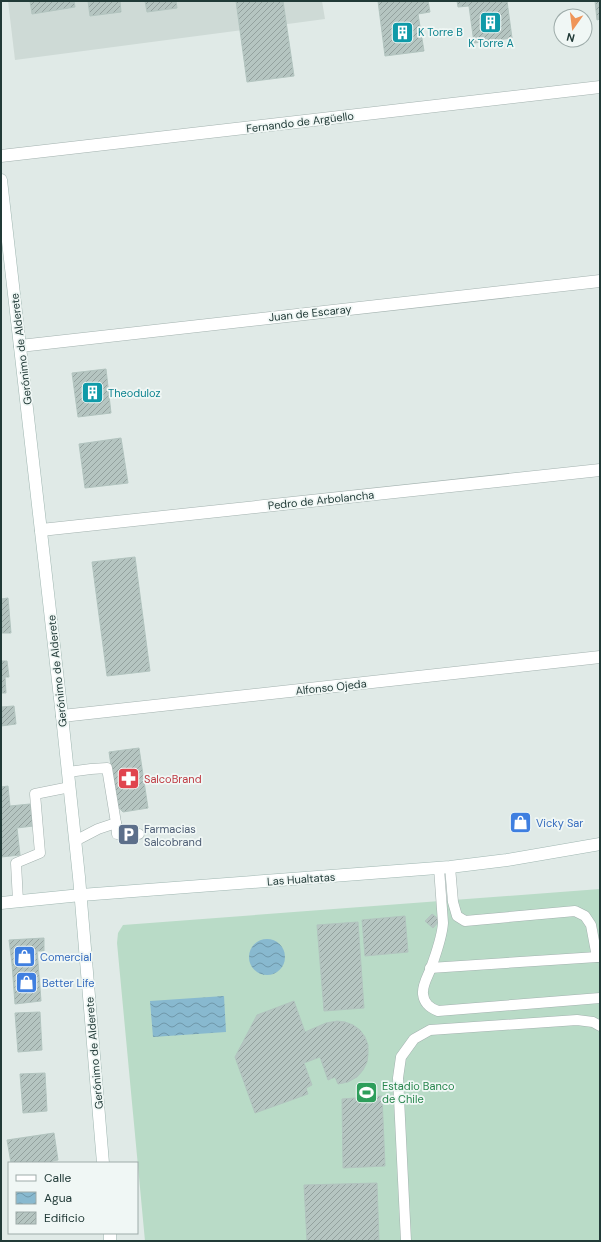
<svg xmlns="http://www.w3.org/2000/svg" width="601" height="1242" viewBox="0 0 601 1242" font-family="'DM Sans',sans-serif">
<defs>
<pattern id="water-waves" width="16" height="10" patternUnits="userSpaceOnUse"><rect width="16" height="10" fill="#88b9cf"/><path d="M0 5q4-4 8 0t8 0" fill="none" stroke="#6f97a9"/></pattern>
<pattern id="building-hatch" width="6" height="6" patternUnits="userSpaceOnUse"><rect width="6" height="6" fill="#b5c5c1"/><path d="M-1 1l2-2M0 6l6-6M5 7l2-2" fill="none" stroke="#93a19e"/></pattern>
</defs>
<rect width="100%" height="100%" fill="#e0eae7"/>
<path fill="#cedad6" d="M8 1H322L325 19 15 60Z"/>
<path fill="#b9dbc7" d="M600 889V1241H145L117 943 118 933 123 925Z"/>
<g fill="url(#water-waves)">
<circle cx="267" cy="957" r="18"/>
<path d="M224 996 226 1032 153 1037 150 1001Z"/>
</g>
<g fill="url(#building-hatch)" stroke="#b2c4bf">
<path d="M30 1H74L75 7 32 14Z"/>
<path d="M88 1H120L121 12 90 16Z"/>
<path d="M145 1H176L177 8 147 12Z"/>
<path d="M236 1H283L294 76 247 82Z"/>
<path d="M378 1H428L430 12 418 14 424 51 385 56Z"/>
<path d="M457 1H507L512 38 474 43 469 6 458 7Z"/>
<path d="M595 1H600V19L597 20Z"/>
<path d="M106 369 111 413 78 417 72 373Z"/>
<path d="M121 438 128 483 85 488 79 444Z"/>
<path d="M135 557 150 671 107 676 92 562Z"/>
<path d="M8 598 11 633H1V599Z"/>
<path d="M1 661H7L9 677H5L6 693H1Z"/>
<path d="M14 706 16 724 1 726V707Z"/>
<path d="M139 748 148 808 123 812 117 806 109 752Z"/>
<path d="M8 786 10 806 30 804 33 826 17 828 20 855 1 857V787Z"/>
<path d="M432 914 440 920 433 928 425 921Z"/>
<path d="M405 916 408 952 365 956 362 920Z"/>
<path d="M358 922 364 1008 324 1011 317 925Z"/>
<path d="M44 938V951H37L38 962 12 964 9 940Z"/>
<path d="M38 962 41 1001 15 1004 12 964Z"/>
<path d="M294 1001 305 1032 326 1023 337 1021 345 1022 353 1025 360 1030 365 1037 368 1045V1054L367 1062 363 1070 357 1077 348 1082 338 1084 335 1077 328 1080 320 1057 304 1063 312 1085 306 1088 308 1094 255 1113 235 1057 257 1015Z"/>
<path d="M40 1012 42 1050 18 1052 15 1013Z"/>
<path d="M45 1073 47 1111 23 1113 20 1074Z"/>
<path d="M382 1096 385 1166 343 1168 342 1099Z"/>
<path d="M54 1133 58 1160 52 1161V1163H11L7 1140Z"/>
<path d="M377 1183 379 1241H307L304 1185Z"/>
</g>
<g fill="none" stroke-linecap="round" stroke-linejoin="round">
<defs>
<g id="lane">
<path d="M68 772 91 769 107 768 116 823 98 829 75 841"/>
<path d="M116 823 117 834H139"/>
<path d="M450 867 453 902 457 916 465 921 575 911 585 916 591 925 597 957H600"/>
<path d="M439 868 443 923C442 938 436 953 431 968 428 976 422 985 423 994 424 1004 430 1008 438 1011L600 998"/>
<path d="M18 901 16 863 40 853 35 794 70 787"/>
<path d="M430 968 597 957"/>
<path d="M406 1241 398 1078 401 1057 414 1039 430 1030 577 1020 593 1022 600 1026"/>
</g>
<g id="street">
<path d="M1 156 600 87"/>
<path d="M20 346 600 281"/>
<path d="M41 530 600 470"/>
<path d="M62 716 600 657"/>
</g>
<g id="secondary">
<path d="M1 180 62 716 79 877 103 1163"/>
<path d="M1 903 81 895 450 867 507 860 600 844"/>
<path d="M110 1233V1241"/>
</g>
</defs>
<use href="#lane" stroke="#a3b2af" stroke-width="11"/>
<use href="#street" stroke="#a3b2af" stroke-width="13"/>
<use href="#secondary" stroke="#9fb6b1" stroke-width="13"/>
<use href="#lane" stroke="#fff" stroke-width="10"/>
<use href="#street" stroke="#fff" stroke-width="12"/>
<use href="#secondary" stroke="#fff" stroke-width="12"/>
</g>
<defs>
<symbol id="building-square" viewBox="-11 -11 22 22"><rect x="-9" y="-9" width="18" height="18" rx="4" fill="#0f9aa8" stroke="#f0f7f5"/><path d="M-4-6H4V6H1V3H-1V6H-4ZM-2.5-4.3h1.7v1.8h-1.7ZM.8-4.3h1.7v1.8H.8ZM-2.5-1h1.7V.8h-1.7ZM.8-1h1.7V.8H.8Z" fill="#fff"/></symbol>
<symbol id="pharmacy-square" viewBox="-11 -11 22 22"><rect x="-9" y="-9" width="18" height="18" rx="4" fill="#e0444e" stroke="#f0f7f5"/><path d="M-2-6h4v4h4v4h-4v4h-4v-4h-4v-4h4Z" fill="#fff"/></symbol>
<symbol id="shop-square" viewBox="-11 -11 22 22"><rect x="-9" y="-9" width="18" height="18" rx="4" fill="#3f7fe0" stroke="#f0f7f5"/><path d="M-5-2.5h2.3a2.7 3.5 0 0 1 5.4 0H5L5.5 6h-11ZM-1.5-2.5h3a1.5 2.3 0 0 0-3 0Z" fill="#fff"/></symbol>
<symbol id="parking-square" viewBox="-11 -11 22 22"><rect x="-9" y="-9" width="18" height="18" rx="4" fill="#5c6f8a" stroke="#f0f7f5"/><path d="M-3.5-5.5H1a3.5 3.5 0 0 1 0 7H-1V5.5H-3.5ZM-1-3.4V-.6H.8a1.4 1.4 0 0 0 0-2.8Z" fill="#fff"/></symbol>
<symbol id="stadium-square" viewBox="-11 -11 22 22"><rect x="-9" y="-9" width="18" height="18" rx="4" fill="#2e9e5b" stroke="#f0f7f5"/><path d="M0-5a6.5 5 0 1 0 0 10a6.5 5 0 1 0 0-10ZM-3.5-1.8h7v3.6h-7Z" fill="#fff"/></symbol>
</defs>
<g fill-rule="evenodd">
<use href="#building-square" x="478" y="10" width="25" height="25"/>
<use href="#building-square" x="390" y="20" width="25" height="25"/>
<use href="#building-square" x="80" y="380" width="25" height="25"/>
<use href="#pharmacy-square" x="116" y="766" width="25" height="25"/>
<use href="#shop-square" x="508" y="810" width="25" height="25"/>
<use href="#parking-square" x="116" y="822" width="25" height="25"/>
<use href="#shop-square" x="12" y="944" width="25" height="25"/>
<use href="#shop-square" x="14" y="970" width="25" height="25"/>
<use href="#stadium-square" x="354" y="1080" width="25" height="25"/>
</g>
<g text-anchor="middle" stroke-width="3.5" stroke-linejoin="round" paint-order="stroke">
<g font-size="11" fill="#0d838f" stroke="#f0f7f5" text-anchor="start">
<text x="418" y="36">K Torre B</text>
<text x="491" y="47" text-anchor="middle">K Torre A</text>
<text x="108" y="397">Theoduloz</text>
</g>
<g font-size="11" fill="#213a37" stroke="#f0f7f5">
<text transform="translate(300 122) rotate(-7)" y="4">Fernando de Argüello</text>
<text transform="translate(310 313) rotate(-6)" y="4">Juan de Escaray</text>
<text transform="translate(21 349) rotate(-97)" y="4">Gerónimo de Alderete</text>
<text transform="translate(321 500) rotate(-6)" y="4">Pedro de Arbolancha</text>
<text transform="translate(57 671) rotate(-96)" y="4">Gerónimo de Alderete</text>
<text transform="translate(331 687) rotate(-6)" y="4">Alfonso Ojeda</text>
<text transform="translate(301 879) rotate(-4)" y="4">Las Hualtatas</text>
<text transform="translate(94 1053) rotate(-95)" y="4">Gerónimo de Alderete</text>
</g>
<g font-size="11" fill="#be3a42" stroke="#f0f7f5" text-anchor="start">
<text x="144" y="783">SalcoBrand</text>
</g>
<g font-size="11" fill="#366cbe" stroke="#f0f7f5" text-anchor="start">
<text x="536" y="827">Vicky Sar</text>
<text x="40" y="961">Comercial</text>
<text x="42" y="987">Better Life</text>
</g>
<g font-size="11" fill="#4e5e75" stroke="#f0f7f5" text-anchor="start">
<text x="144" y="833">Farmacias<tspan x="144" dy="13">Salcobrand</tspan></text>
</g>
<g font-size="11" fill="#27864d" stroke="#f0f7f5" text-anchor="start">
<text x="382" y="1090">Estadio Banco<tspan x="382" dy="13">de Chile</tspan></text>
</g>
</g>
<rect width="601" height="1242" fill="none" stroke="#213a37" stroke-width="4"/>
<rect x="8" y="1162" width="130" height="72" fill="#f0f7f5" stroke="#9daba9"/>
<rect x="16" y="1175" width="20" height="6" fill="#ffffff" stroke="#9daba9"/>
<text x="44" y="1182" font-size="12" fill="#213a37">Calle</text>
<rect x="16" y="1192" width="20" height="12" fill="url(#water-waves)" stroke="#9daba9"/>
<text x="44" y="1202" font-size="12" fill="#213a37">Agua</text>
<rect x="16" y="1212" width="20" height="12" fill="url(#building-hatch)" stroke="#9daba9"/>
<text x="44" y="1222" font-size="12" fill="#213a37">Edificio</text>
<g transform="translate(573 28) rotate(194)"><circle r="19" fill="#f0f7f5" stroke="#9daba9"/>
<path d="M0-3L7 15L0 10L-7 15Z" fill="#ef9559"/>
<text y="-6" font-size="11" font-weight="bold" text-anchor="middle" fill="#213a37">N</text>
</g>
</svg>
